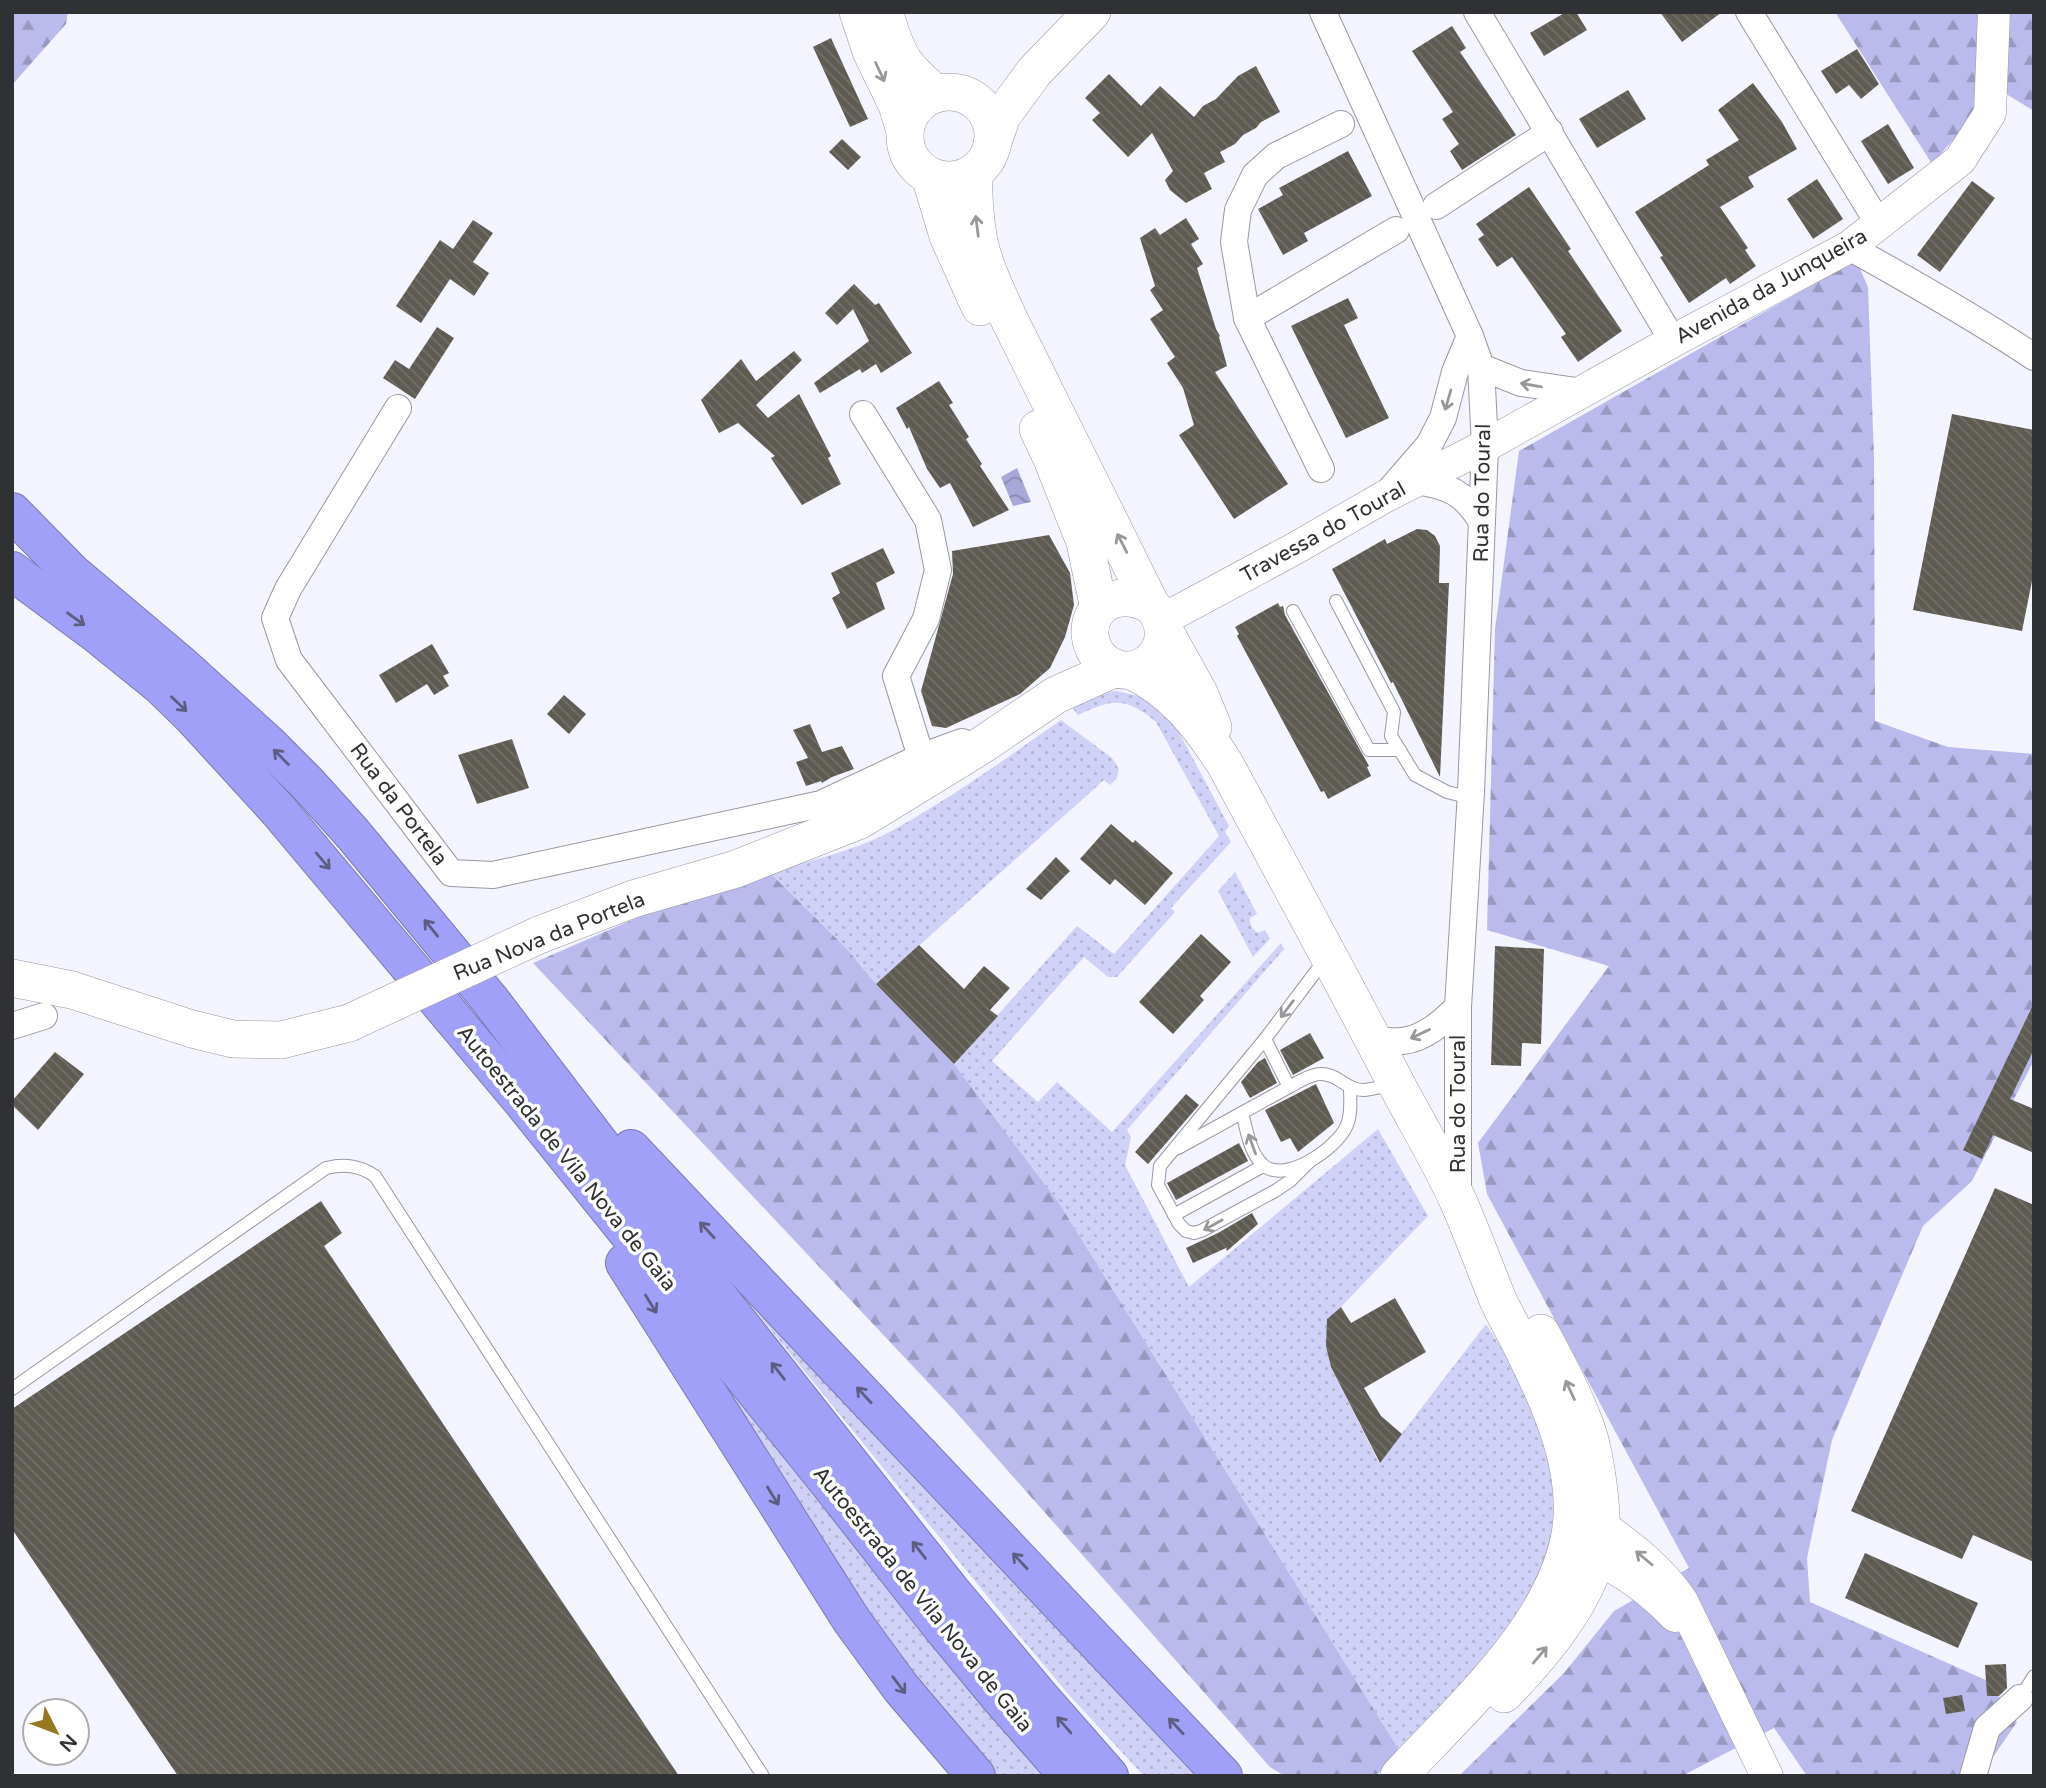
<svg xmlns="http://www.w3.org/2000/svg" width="2046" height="1788" viewBox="0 0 2046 1788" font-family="'Varela Round',sans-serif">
<defs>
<pattern id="green-dots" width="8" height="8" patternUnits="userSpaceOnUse" patternTransform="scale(1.75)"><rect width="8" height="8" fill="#d0d1f7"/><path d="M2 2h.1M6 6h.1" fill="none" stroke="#b3b4d4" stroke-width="1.8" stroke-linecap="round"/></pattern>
<pattern id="forest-firs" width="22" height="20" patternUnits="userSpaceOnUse" patternTransform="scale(1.75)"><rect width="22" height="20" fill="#babbec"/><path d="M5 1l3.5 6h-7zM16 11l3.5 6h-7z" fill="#9899c0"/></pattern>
<pattern id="water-waves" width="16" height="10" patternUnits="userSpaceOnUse" patternTransform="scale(1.75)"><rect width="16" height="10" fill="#a7a8d8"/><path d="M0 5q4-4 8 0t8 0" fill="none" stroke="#8889b0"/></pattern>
<pattern id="building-back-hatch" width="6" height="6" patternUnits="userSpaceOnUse" patternTransform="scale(1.75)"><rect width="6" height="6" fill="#5e5b53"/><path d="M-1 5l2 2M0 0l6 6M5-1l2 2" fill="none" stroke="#726f69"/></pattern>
</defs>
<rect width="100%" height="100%" fill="#f3f4fe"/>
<g fill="url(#green-dots)">
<path d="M1117 691 1143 697 1175 725 1229 826 1225 832 1231 842 1171 908 1175 912 1117 977H1108L1084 957 992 1061 1038 1102 1057 1082 1112 1132 1281 943 1284 949 1127 1130 1131 1137 1125 1165 1189 1287 1378 1129 1428 1216 1341 1307 1327 1319 1331 1367 1379 1463 1486 1324 1513 1366 1552 1459 1558 1520 1545 1582 1504 1643 1401 1753 1059 1203 954 1064 1077 926 1114 954 1219 836 1156 722C1125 696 1112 699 1078 715L1071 706 1095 693Z"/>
<path d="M1061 720 1112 758 1119 769 1117 778 1110 785 1104 780 876 984 846 948 769 872C808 861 850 852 886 834 947 801 1004 760 1061 720Z"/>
<path d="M1235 872 1257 914 1250 918C1250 926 1252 929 1258 933L1265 930 1270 939 1253 957 1218 891Z"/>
<path d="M693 1231 1211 1773C1190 1775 1163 1780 1142 1774L1069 1695 1027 1645 758 1314Z"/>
<path d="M636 1267 1051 1776H992L876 1630Z"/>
</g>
<g fill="url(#forest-firs)">
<path d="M12 12H68L66 24 12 85Z"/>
<path d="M1835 12H2034V111L1998 89 1932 164Z"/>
<path d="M1856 260 1868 287 1874 459 1875 721 1948 747 2034 754V1060L1972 1181 1923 1226 1832 1440 1807 1558 1810 1602 1988 1681 2017 1722 1980 1776H1807L1774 1728 1682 1776H1459L1564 1673 1614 1611 1689 1568 1487 1194 1478 1143 1609 966 1487 930 1495 629 1519 451Z"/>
<path d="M769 872 846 948 876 984 954 1064 1059 1203 1401 1753 1379 1773 1372 1776H1285L1270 1767 955 1411 533 963 648 913Z"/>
</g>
<path fill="url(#water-waves)" d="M1017 468 1031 502 1013 506 1001 477Z"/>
<g fill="url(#building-back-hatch)">
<path d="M1566 12H1576L1587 30 1544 56 1530 33Z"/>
<path d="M1660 12H1722L1682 42Z"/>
<path d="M1452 26 1466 48 1460 52 1516 135 1462 170 1450 151 1459 144 1442 119 1453 112 1412 51Z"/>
<path d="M831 38 868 119 850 127 813 47Z"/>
<path d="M1857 49 1879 84 1861 99 1849 85 1836 94 1821 71Z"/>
<path d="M1256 66 1280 112 1261 122 1256 128 1243 135 1235 144 1220 152 1225 162 1204 173 1212 189 1186 203 1170 190 1165 180 1173 171 1152 133 1128 157 1092 120 1100 113 1085 98 1109 74 1141 106 1160 86 1194 117 1203 106 1216 99 1238 76Z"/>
<path d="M1753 83 1782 122 1797 149 1748 177 1754 187 1720 207 1748 248 1745 250 1756 266 1730 284 1726 278 1689 303 1660 257 1663 256 1635 212 1709 165 1706 160 1739 140 1718 110Z"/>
<path d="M1628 90 1646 119 1597 148 1579 119Z"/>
<path d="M1888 124 1914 168 1888 184 1861 141Z"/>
<path d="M842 139 861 157 848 170 829 152Z"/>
<path d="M1348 151 1372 196 1304 233 1308 241 1283 255 1258 209 1283 195 1279 188Z"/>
<path d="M1817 179 1843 219 1813 239 1787 199Z"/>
<path d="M1972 181 1995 198 1940 272 1917 255Z"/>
<path d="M1529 187 1571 249 1568 251 1622 331 1578 362 1561 337 1566 334 1512 257 1497 267 1478 239 1484 235 1476 224Z"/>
<path d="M1186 218 1199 239 1191 244 1203 264 1197 268 1216 329 1220 336 1219 337 1227 366 1215 372 1288 484 1234 519 1179 435 1194 425 1183 388 1167 363 1175 357 1150 319 1163 310 1150 290 1155 286 1140 238 1155 228 1160 235Z"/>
<path d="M473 220 493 233 473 262 489 273 474 296 450 279 421 323 396 306 440 240 453 249Z"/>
<path d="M854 284 875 305 879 303 912 353 881 373 876 364 862 373 860 369 820 393 814 383 869 341 853 309 837 325 825 313Z"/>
<path d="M1348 298 1358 318 1344 325 1389 418 1346 438 1291 326Z"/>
<path d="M437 327 454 338 415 399 383 378 395 360 409 369Z"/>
<path d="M794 351 802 360 756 405 768 418 799 394 831 456 828 458 841 484 802 505 771 458 775 456 738 423 719 433 701 400 741 359 756 381Z"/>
<path d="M939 381 953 403 949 405 969 437 966 439 982 464 980 466 1009 510 973 527 950 483 940 488 927 469 909 427 907 429 896 408Z"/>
<path d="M1952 414 2034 430V571L2022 631 1913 610Z"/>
<path d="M1417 529 1427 530 1435 536 1440 546 1439 583H1449L1440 777 1393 682 1391 683 1332 569 1385 539 1387 544Z"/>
<path d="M1049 535 1070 573 1074 605 1065 637 1050 668 1020 694 946 728 932 726 921 691 953 574 952 551Z"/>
<path d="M883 548 895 573 876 583 885 609 847 629 832 598 840 593 831 573Z"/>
<path d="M1278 603 1280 607 1283 606 1285 615 1369 766 1367 767 1371 776 1328 799 1324 791 1321 792 1237 636 1239 634 1235 627Z"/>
<path d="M432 644 449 673 443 676 449 686 434 695 427 684 396 703 379 675Z"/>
<path d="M564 695 586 714 569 734 547 714Z"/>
<path d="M810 724 822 752 842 746 854 769 832 777 822 783 821 781 806 786 796 762 808 758 793 730Z"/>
<path d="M512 739 529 788 477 804 458 755Z"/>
<path d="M1111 824 1133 843 1135 840 1173 873 1145 905 1115 879 1110 885 1080 859Z"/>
<path d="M1056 857 1070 871 1041 900 1026 889Z"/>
<path d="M1201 934 1231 962 1200 996 1204 1000 1173 1034 1139 1002Z"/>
<path d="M919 945 964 989 984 966 1010 988 990 1010 998 1016 954 1064 876 984Z"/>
<path d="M1495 946 1544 949 1541 1044 1522 1043 1521 1066 1491 1065Z"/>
<path d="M2034 1003V1049L2010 1099 2034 1109V1153L1993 1135 1982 1159 1963 1150Z"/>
<path d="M1310 1033 1324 1058 1293 1075 1280 1050Z"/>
<path d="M55 1052 84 1074 38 1130 12 1105V1101Z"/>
<path d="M1265 1058 1277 1083 1250 1098 1241 1082 1258 1062Z"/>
<path d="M1316 1084 1334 1123 1298 1152 1290 1138 1281 1142 1265 1110Z"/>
<path d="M1186 1094 1199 1105 1148 1164 1135 1152Z"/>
<path d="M1239 1143 1248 1161 1176 1200 1167 1183Z"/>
<path d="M1995 1188 2034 1205V1562L1973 1535 1962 1559 1851 1511Z"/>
<path d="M321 1201 342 1233 324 1246 679 1776H178L12 1529V1409Z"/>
<path d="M1252 1213 1258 1224 1227 1251 1226 1248 1193 1263 1186 1248 1218 1233Z"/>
<path d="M1395 1298 1426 1352 1364 1388 1381 1416 1402 1434 1380 1463 1331 1367 1326 1346 1327 1319 1341 1307 1351 1323Z"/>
<path d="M1865 1553 1978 1603 1958 1648 1845 1598Z"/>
<path d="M2006 1664 2007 1688 1999 1696H1987L1985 1665Z"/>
<path d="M1962 1695 1965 1711 1946 1714 1943 1698Z"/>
</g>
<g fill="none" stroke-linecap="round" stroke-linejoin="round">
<defs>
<g id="service">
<path d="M1336 601 1394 712 1391 736 1415 775 1447 792 1471 798"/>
<path d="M1293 611 1369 750H1400"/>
<path d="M1326 958 1265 1039 1289 1087C1309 1076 1321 1067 1342 1082 1348 1086 1355 1090 1363 1090 1372 1090 1383 1086 1391 1084"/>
<path d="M1265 1039 1160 1166 1158 1185 1179 1224 1186 1231 1194 1233 1201 1231 1275 1191 1290 1181 1310 1161"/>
<path d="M1242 1113C1247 1130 1249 1151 1262 1164 1283 1186 1338 1148 1347 1125 1352 1113 1350 1100 1350 1087"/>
<path d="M1178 1148 1289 1087"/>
<path d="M1174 1215 1263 1166"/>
<path d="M12 1389 326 1168C344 1164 359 1165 375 1176L763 1776"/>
<path d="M2020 1698 2034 1676"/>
</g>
<g id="minor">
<path d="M1323 12 1470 336 1481 367 1485 446 1471 792 1458 1007V1196"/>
<path d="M1477 12 1673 341"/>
<path d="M1749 12 1879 224"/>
<path d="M1436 206 1550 132"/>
<path d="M1849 247C1912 282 1974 317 2034 357"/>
<path d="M1247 318 1396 230"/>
<path d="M1481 367 1521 383 1583 392"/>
<path d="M398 408 288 589 275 618 289 660 451 873 493 875 821 804 921 757 962 742 971 745"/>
<path d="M863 414 928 520 938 570 926 619 896 676 921 757"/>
<path d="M1321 469 1247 318 1234 242 1238 210 1255 175 1276 156 1341 124"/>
<path d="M1415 481C1449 486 1464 492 1482 522"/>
<path d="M1390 490 1429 445 1443 418 1455 372 1470 336"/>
<path d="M12 1026 44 1016"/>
<path d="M1374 1040C1383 1040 1393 1042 1402 1041 1424 1039 1443 1022 1458 1007"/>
<path d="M1973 1776 1987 1728 2020 1698"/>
</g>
<g id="tertiary">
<path d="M1162 620 1294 549 1384 497 1485 446 1673 341 1849 247 1960 160 1990 113 1994 12"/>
<path d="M1602 1526C1633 1548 1660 1569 1682 1601L1767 1776"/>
<path d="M1596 1559C1626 1572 1652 1592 1675 1616"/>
</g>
<g id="secondary">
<path d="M858 12 871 51 897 105 905 131"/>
<path d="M887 21C899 60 905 67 936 94"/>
<circle cx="949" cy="136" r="44"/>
<path d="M992 145 1002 116 1034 72 1092 12"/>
<path d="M973 173C974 192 974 211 977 229 981 261 996 290 1009 319L1151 605C1187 643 1136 693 1101 659 1095 653 1091 644 1090 635 1088 600 1124 589 1151 605"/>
<path d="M930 176 948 236 980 307"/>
<path d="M1038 429 1052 459 1085 542 1099 609"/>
<path d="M1164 630 1199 693 1213 727"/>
<path d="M1130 670C1173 690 1200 725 1225 764 1284 873 1343 981 1400 1091 1420 1128 1442 1165 1459 1203 1473 1235 1485 1268 1498 1300 1507 1319 1518 1338 1527 1357 1554 1411 1582 1478 1569 1540 1550 1630 1460 1710 1399 1776"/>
<path d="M539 935 633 899 736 869 860 820 979 747 1056 695 1116 668"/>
<path d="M12 978 72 990 192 1029 233 1039 281 1040 349 1023"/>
<path d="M1504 1694C1542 1655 1591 1598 1600 1541 1603 1522 1600 1502 1598 1483 1595 1463 1592 1443 1585 1425 1573 1393 1557 1363 1541 1333"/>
</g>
<g id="motorway">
<path d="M12 512 72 573 181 665 267 743 307 783 353 834 490 1000 670 1236 950 1590 1039 1696 1109 1776"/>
<path d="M12 571 97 634 160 685 193 717 278 810 523 1102 830 1484 941 1626 998 1695 1069 1776"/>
<path d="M631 1149 1223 1776"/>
<path d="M625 1263 852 1621 901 1688 976 1776"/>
</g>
</defs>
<use href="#service" stroke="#9898a1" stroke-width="14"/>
<use href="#minor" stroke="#9898a1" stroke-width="28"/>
<use href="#tertiary" stroke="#9898a1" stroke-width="33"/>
<use href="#secondary" stroke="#9898a1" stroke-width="38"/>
<use href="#motorway" stroke="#7979b3" stroke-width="40"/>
<use href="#service" stroke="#fff" stroke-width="12"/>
<use href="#minor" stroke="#fff" stroke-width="26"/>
<use href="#tertiary" stroke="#fff" stroke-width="32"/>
<use href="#secondary" stroke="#fff" stroke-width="37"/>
<use href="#motorway" stroke="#a1a0f8" stroke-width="38"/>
<defs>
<path id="secondary-bridge" d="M349 1023 539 935"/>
</defs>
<use href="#secondary-bridge" stroke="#9898a1" stroke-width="38" stroke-linecap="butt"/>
<use href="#secondary-bridge" stroke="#fff" stroke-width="37"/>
</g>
<defs><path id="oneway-shaft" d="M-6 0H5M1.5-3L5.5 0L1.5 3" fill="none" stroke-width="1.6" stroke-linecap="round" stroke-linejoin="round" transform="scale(1.75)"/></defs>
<g stroke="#98989a">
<use href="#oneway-shaft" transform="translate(880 72) rotate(65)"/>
<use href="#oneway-shaft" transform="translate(977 226) rotate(-97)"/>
<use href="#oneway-shaft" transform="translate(1531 385) rotate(-170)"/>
<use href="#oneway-shaft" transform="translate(1448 400) rotate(106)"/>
<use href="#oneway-shaft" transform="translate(1122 543) rotate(-117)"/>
<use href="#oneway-shaft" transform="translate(1287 1009) rotate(127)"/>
<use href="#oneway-shaft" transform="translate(1420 1034) rotate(155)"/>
<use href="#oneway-shaft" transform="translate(1252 1144) rotate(-110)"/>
<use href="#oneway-shaft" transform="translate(1213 1225) rotate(151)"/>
<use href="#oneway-shaft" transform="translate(1570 1390) rotate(-115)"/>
<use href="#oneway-shaft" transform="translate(1644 1558) rotate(-140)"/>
<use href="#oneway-shaft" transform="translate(1540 1655) rotate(-50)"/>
</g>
<g stroke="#5d5d82">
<use href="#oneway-shaft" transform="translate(76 619) rotate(36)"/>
<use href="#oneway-shaft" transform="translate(179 704) rotate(44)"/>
<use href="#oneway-shaft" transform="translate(281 757) rotate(-135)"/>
<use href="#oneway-shaft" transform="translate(323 861) rotate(50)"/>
<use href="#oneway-shaft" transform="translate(431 928) rotate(-129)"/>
<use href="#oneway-shaft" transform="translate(707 1230) rotate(-133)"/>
<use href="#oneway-shaft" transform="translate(651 1304) rotate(58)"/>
<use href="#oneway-shaft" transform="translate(778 1371) rotate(-128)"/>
<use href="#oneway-shaft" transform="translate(864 1395) rotate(-133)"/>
<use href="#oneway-shaft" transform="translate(773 1496) rotate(58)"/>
<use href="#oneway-shaft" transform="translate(919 1550) rotate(-128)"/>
<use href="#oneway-shaft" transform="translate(1020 1561) rotate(-133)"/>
<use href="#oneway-shaft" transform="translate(899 1685) rotate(53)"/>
<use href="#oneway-shaft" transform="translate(1064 1725) rotate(-131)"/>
<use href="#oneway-shaft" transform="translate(1176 1726) rotate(-133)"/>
</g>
<g text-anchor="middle" stroke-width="7" stroke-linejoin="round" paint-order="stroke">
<g font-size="21" fill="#303134" stroke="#fff">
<text transform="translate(1771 286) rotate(-29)" y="7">Avenida da Junqueira</text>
<text transform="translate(1482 493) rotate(-89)" y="7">Rua do Toural</text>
<text transform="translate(1323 532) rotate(-29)" y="7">Travessa do Toural</text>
<text transform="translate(399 804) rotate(53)" y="7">Rua da Portela</text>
<text transform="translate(549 936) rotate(-22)" y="7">Rua Nova da Portela</text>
<text transform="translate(1458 1104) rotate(-90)" y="7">Rua do Toural</text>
<text transform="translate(567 1158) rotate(51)" y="7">Autoestrada de Vila Nova de Gaia</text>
<text transform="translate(923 1599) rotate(51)" y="7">Autoestrada de Vila Nova de Gaia</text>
</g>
</g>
<rect width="2046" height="1788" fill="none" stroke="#303134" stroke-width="28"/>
<g transform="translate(56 1732) rotate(132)"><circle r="33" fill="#ffffff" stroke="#acadae" stroke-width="2"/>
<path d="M0-5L12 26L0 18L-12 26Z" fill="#967820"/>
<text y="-10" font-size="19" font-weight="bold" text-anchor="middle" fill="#303134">N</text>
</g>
</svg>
